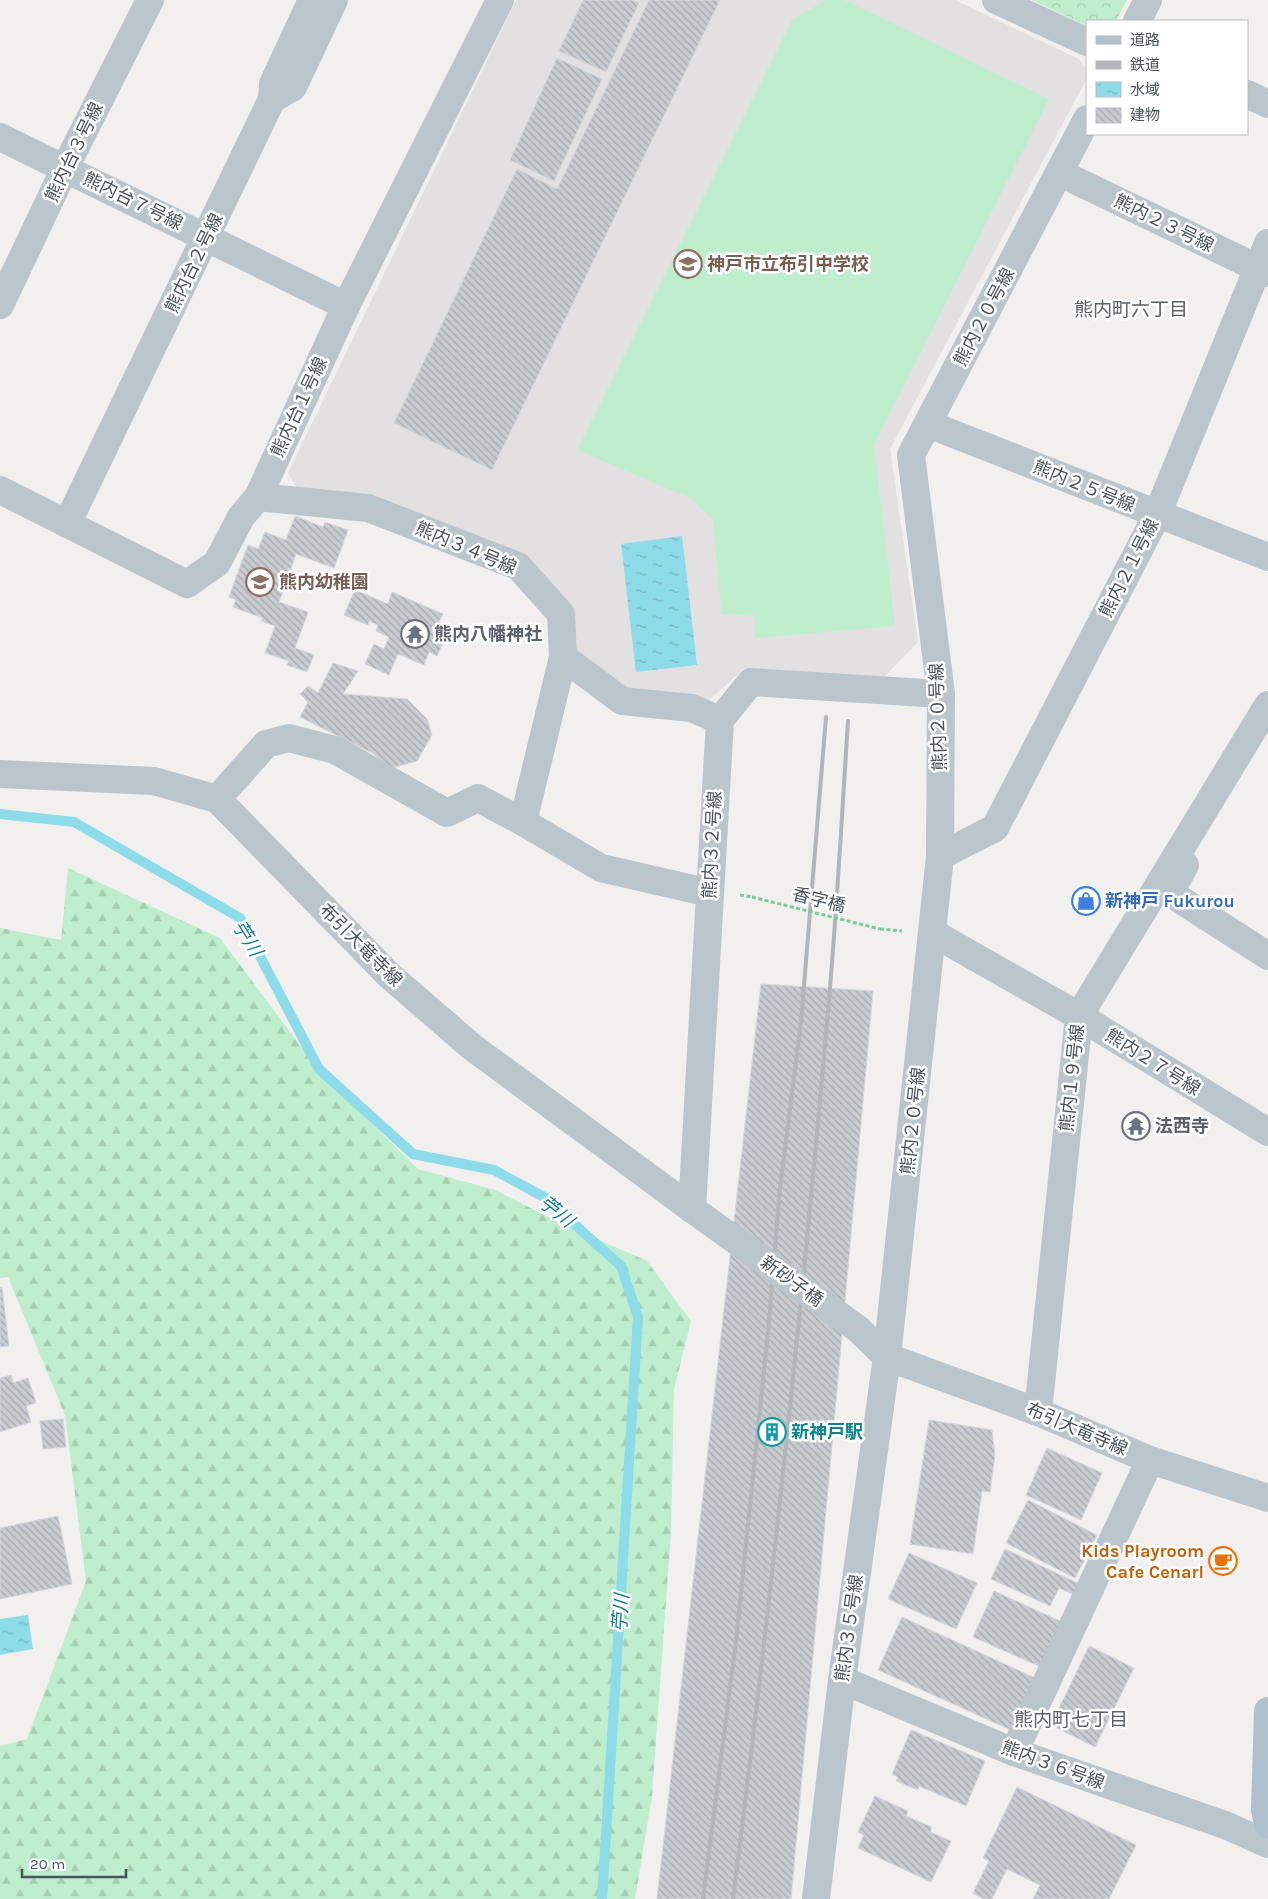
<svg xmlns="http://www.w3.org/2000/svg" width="1268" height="1899" viewBox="0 0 1268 1899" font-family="Karla,'Noto Sans JP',sans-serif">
<defs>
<pattern id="forest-firs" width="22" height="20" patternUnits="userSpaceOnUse" patternTransform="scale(1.25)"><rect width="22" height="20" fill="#bfeece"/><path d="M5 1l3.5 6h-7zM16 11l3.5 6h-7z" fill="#a6ceb3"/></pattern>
<pattern id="park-crowns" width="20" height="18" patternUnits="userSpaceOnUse" patternTransform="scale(1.25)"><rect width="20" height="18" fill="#bfeece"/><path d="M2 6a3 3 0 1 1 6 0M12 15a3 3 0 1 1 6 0" fill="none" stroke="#a6ceb3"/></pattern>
<pattern id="water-ripples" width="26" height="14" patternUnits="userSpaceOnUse" patternTransform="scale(1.25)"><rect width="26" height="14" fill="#8edce9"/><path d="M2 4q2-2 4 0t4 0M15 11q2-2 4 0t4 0" fill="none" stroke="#76b5c0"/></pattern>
<pattern id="building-back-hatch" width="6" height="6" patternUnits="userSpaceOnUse" patternTransform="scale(1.25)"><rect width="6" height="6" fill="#c9cdd2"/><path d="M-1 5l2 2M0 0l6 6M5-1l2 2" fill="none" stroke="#a5a9ae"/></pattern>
</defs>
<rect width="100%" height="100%" fill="#f2efef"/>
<path fill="#e3e0e1" d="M516 0H955L1079 59 1087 71V78L890 449 918 642 884 677 744 669 707 702 627 694 575 657 524 556 300 494 288 473Z"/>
<path fill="url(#forest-firs)" d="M68 868 220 938 322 1075 418 1169 495 1190 558 1222 647 1261 691 1321 674 1389 671 1531 652 1796 635 1899H0V1746L27 1739 86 1581 65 1415 8 1277 0 1278V928L61 940Z"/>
<path fill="url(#park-crowns)" d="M1032 0H1127L1116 21H1087V26Z"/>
<path fill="#bfeece" d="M826 0H844L1049 99 874 445 895 626 755 638V616L722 614 713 520 692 499 577 450 792 20Z"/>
<g fill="url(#water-ripples)">
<path d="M682 536 697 665 636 672 621 544Z"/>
<path d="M28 1615 33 1649 0 1655V1619Z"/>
</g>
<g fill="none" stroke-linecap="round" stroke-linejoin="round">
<path stroke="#8edce9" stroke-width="10" d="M0 814 74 822 240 918 319 1069 413 1154 494 1170 544 1197 621 1266 638 1317 602 1899"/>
</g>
<g fill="url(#building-back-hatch)" stroke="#d4d6db">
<path d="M583 0H632L639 3 606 72 559 51Z"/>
<path d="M649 0H720L492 470 394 423 517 169 557 189Z"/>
<path d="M557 58 602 79 554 181 510 160Z"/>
<path d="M295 516 323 527 325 522 348 530 334 568 296 554 279 602 308 612 295 648 314 655 307 672 287 665 289 661 265 653 275 626 261 621 263 618 233 607 236 600 229 597 248 545 258 549 265 532 286 540Z"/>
<path d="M355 590 388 604 392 592 443 614 438 624 449 629 437 656 429 652 424 665 398 654 389 675 365 664 374 644 384 649 389 637 376 631 378 625 369 621 368 625 344 615Z"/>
<path d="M333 663 358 671 343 694 407 699 427 719 432 735 417 761 391 768 372 753 300 717 308 702 300 694 308 686 318 693Z"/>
<path d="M761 984 873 991 791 1899H657Z"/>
<path d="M0 1287H2L9 1346 0 1347Z"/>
<path d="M11 1375 13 1383 28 1378 36 1403 26 1406 31 1422 0 1432V1378Z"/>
<path d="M63 1419 66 1447 43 1449 40 1421Z"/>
<path d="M929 1420 992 1430 995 1456 990 1492 982 1491 973 1554 910 1544Z"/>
<path d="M1047 1448 1102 1473 1081 1520 1026 1495Z"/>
<path d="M1028 1500 1097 1535 1075 1578 1006 1543Z"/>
<path d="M58 1516 72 1584 0 1599V1528Z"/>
<path d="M1005 1549 1082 1585 1077 1596 1059 1588 1050 1606 991 1579Z"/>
<path d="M909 1553 977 1583 956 1629 888 1599Z"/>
<path d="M994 1591 1062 1622 1041 1667 973 1637Z"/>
<path d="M902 1617 1035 1678 1011 1730 878 1670Z"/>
<path d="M1089 1646 1134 1668 1095 1747 1051 1725Z"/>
<path d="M911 1730 985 1761 966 1806 919 1786 918 1790 896 1781 898 1777 892 1774Z"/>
<path d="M1017 1787 1136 1845 1109 1899H1033L1040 1885 1007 1869 992 1899H984L973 1893 989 1861 983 1858Z"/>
<path d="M875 1796 908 1811 906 1816 932 1827 930 1832 951 1841 931 1882 858 1848 864 1835 858 1832Z"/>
</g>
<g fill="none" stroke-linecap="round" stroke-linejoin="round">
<g stroke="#79ca9d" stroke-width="3" stroke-dasharray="4 2.5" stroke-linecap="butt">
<path d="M740 895 752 897"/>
<path d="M880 929 902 931"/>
</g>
<g stroke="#bbc5cc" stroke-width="28">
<path d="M996 0 1087 42"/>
<path d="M1137 21 1148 0"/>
<path d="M1247 94 1268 104"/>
<path d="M272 99 293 87 334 0"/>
<path d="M0 137 346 306"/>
<path d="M1060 173 1268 273"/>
<path d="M0 305 65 168 150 0"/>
<path d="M928 424 1268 557"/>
<path d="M0 490 187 584 217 563 241 517 258 497 346 306 500 0"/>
<path d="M258 497 368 508 518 566 561 614 563 657 622 701 691 708 720 720"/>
<path d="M67 524 272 99 273 84 312 0"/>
<path d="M0 774 154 781 217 799 390 976 472 1047 692 1209"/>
<path d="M217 799 266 744 289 738 335 750 447 813 478 798 523 822 601 868 710 893"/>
<path d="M523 822 563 657"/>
<path d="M940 856 995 828 1157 515 1268 243"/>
<path d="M1185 865 1170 893 1268 956"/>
<path d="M933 933 1079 1016 1268 1132"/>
<path d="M692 1209 720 720 751 682 941 694"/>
<path d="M887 1357 1038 1412 1150 1460 1268 1498"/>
<path d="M1038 1412 1079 1016 1268 705"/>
<path d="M842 1680 1014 1752 1225 1825 1268 1844"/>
<path d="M1014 1752 1150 1460"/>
<path d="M816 1899 842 1680 887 1357 940 856 941 694 911 455 1087 119"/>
</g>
<path stroke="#b0c1cd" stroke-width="28" d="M1268 1711 1265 1810 1268 1824"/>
<g stroke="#b2b5b9" stroke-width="4">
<path d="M703 1899 736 1641 769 1322 780 1188 801 1022 826 717"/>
<path d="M733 1899C771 1600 803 1300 829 1000 837 907 842 814 848 721"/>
</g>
<path stroke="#79ca9d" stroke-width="3" stroke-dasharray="4 2.5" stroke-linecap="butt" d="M752 897 880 929"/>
<path stroke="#bbc5cc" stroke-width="28" d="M692 1209 858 1329 887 1357"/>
</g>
<defs>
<symbol id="school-ring" viewBox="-11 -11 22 22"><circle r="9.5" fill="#fff" stroke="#8d6e63" stroke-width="1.5"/><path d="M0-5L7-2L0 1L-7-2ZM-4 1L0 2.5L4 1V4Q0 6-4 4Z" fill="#8d6e63"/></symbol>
<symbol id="temple-ring" viewBox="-11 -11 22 22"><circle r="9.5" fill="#fff" stroke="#6b7280" stroke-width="1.5"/><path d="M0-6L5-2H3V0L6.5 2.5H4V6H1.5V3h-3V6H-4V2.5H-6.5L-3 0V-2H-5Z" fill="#6b7280"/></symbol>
<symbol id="shop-ring" viewBox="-11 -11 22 22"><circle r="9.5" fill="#fff" stroke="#3f7fe0" stroke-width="1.5"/><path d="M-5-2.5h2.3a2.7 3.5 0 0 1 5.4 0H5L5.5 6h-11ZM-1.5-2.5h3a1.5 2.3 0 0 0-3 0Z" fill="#3f7fe0"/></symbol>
<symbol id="building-ring" viewBox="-11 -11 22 22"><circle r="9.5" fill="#fff" stroke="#0f9aa8" stroke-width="1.5"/><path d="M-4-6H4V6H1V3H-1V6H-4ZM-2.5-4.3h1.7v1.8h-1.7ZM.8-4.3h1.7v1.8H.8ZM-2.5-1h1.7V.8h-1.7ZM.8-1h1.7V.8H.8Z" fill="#0f9aa8"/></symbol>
<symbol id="cafe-ring" viewBox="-11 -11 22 22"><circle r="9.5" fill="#fff" stroke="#e8710a" stroke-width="1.5"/><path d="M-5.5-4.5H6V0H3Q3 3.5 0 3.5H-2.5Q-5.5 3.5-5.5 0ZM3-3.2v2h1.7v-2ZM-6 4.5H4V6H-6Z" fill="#e8710a"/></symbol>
</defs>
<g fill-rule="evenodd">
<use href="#school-ring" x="672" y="248" width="32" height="32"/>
<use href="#school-ring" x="244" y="566" width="32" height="32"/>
<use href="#temple-ring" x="399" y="618" width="32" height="32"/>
<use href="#shop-ring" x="1070" y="885" width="32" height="32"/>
<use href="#temple-ring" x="1120" y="1110" width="32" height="32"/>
<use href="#building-ring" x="756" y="1416" width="32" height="32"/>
<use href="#cafe-ring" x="1207" y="1545" width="32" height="32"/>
</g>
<g text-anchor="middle" stroke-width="5" stroke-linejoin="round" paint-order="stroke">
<g font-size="18" fill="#48545c" stroke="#fff">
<text transform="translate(74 152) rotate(-64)" y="6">熊内台３号線</text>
<text transform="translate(133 201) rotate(26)" y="6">熊内台７号線</text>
<text transform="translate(1164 223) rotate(26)" y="6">熊内２３号線</text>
<text transform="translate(194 263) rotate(-64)" y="6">熊内台２号線</text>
<text transform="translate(984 317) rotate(-62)" y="6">熊内２０号線</text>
<text transform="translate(299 407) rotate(-65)" y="6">熊内台１号線</text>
<text transform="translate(1084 486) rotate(22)" y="6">熊内２５号線</text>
<text transform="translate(466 548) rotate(23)" y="6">熊内３４号線</text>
<text transform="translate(1129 568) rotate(-63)" y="6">熊内２１号線</text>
<text transform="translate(938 717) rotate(-92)" y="6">熊内２０号線</text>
<text transform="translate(712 845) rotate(-87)" y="6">熊内３２号線</text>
<text transform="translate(819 900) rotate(14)" y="6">香字橋</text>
<text transform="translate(361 945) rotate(45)" y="6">布引大竜寺線</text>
<text transform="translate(1153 1062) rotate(32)" y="6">熊内２７号線</text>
<text transform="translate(1072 1078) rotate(-84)" y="6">熊内１９号線</text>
<text transform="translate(913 1121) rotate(-84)" y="6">熊内２０号線</text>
<text transform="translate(792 1281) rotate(36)" y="6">新砂子橋</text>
<text transform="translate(1077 1429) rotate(23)" y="6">布引大竜寺線</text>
<text transform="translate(849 1628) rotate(-82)" y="6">熊内３５号線</text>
<text transform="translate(1053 1765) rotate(20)" y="6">熊内３６号線</text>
</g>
<g font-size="18" font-weight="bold" fill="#785e54" stroke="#fff" text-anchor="start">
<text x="707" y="270">神戸市立布引中学校</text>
<text x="279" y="588">熊内幼稚園</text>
</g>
<g font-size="18" font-weight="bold" fill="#5b616d" stroke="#fff" text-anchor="start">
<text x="434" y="640">熊内八幡神社</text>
<text x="1155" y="1132">法西寺</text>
</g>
<g font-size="18" font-weight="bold" fill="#366cbe" stroke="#fff" text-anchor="start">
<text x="1105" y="907">新神戸 Fukurou</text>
</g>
<g font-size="18" font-weight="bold" fill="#0d838f" stroke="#fff" text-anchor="start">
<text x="791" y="1438">新神戸駅</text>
</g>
<g font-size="18" font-weight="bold" fill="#c56008" stroke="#fff" text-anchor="end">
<text x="1204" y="1557">Kids Playroom<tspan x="1204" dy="21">Cafe Cenarl</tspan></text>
</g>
<g font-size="19" fill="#5c6064" stroke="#fff">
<text x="1131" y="316">熊内町六丁目</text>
<text x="1071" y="1726">熊内町七丁目</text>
</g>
<g font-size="19" font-style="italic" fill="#117d90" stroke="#fff">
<text transform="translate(248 938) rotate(58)" y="7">苧川</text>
<text transform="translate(557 1211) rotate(39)" y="7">苧川</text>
<text transform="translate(620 1613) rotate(-86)" y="7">苧川</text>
</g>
</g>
<rect x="1086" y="20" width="162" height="115" fill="#ffffff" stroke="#b6bbbe"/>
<rect x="1096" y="36" width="25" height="8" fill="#b0c1cd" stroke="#b6bbbe"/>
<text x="1130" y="45" font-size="15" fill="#48545c">道路</text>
<rect x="1096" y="61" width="25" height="8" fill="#b2b5b9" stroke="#b6bbbe"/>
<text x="1130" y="70" font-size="15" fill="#48545c">鉄道</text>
<rect x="1096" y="82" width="25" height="15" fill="url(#water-ripples)" stroke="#b6bbbe"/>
<text x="1130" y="95" font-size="15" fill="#48545c">水域</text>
<rect x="1096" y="108" width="25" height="15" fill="url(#building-back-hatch)" stroke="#b6bbbe"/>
<text x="1130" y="120" font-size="15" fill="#48545c">建物</text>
<path d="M22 1869v8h104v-8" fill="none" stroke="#48545c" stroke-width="2.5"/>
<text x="30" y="1869" font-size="15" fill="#48545c" stroke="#ffffff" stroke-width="4" paint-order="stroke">20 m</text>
</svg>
